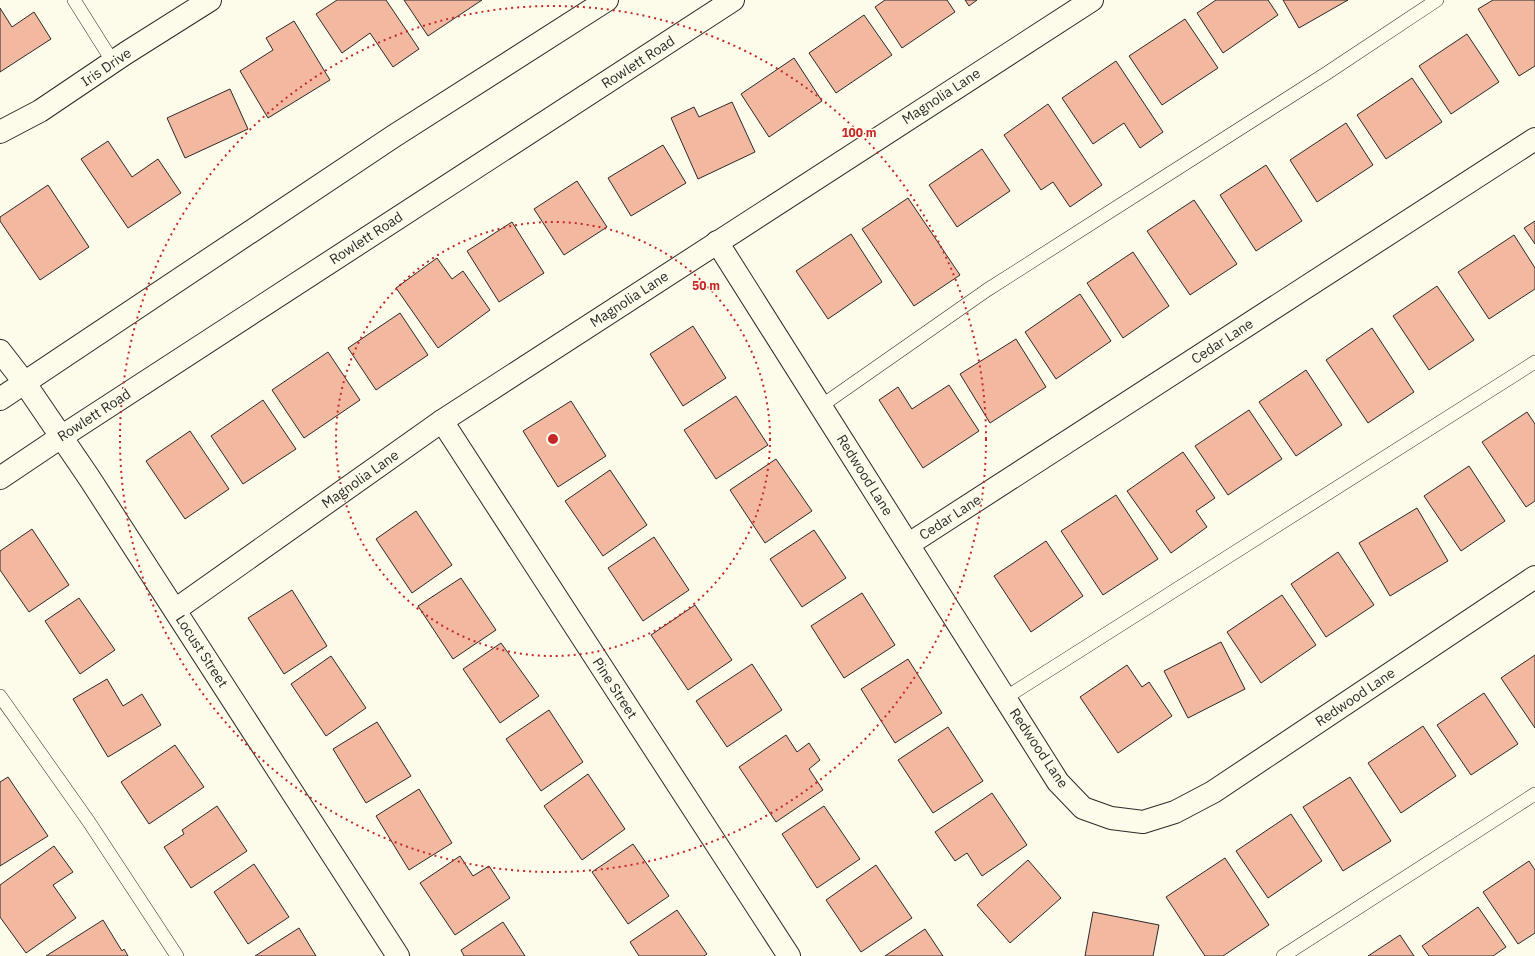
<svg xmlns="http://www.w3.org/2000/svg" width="1535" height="956" viewBox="0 0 1535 956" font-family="'IBM Plex Sans',sans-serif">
<rect width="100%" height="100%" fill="#fdfbea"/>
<g fill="#f2b8a0" stroke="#2b2b2b">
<path d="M337 0H386L419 49 393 67 370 33 342 53 316 14Z"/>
<path d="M404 0H482L428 36Z"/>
<path d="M885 0H947L955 12 902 48 875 7Z"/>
<path d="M965 0H977L969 6Z"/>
<path d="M1216 0H1268L1278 15 1223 53 1197 13Z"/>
<path d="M1283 0H1348L1299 28Z"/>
<path d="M1493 0H1535V66L1519 76 1478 9Z"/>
<path d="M0 8 12 27 34 12 51 39 0 72Z"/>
<path d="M864 15 892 55 836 93 809 53Z"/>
<path d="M1185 19 1218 68 1162 105 1129 56Z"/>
<path d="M294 21 330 80 268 118 240 71 273 50 266 38Z"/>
<path d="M1467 34 1499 82 1451 114 1419 66Z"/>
<path d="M794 58 822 101 769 137 741 94Z"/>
<path d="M1116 61 1163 132 1140 148 1124 123 1093 144 1062 98Z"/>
<path d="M1412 78 1442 122 1386 159 1357 115Z"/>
<path d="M230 89 248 129 185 158 167 118Z"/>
<path d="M732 102 755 152 698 179 671 118 694 107 699 117Z"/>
<path d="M1048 104 1102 185 1070 207 1053 182 1041 190 1004 135Z"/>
<path d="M1346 123 1373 165 1317 202 1290 160Z"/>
<path d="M108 141 132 177 158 159 181 193 128 228 81 159Z"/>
<path d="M663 145 686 183 631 216 608 178Z"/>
<path d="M982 149 1010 191 957 227 929 185Z"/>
<path d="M1266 165 1302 221 1256 251 1220 195Z"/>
<path d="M577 181 607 227 564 255 534 209Z"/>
<path d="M48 185 89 247 40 280 0 221V217Z"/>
<path d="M908 198 960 275 914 306 862 229Z"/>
<path d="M1194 200 1237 264 1190 295 1147 231Z"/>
<path d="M1535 221V244L1524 228Z"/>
<path d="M512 222 544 273 499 302 467 251Z"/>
<path d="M851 234 882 282 828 319 796 271Z"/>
<path d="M1514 235 1535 268V289L1489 319 1458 272Z"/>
<path d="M1133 252 1169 306 1123 338 1087 283Z"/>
<path d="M437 258 452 279 463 271 490 310 438 348 396 288Z"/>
<path d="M1437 286 1474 340 1429 370 1393 316Z"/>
<path d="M1080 294 1111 341 1056 379 1025 332Z"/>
<path d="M400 313 428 355 376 390 348 348Z"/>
<path d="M693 326 726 378 683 406 650 354Z"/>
<path d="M1372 328 1414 392 1368 423 1326 360Z"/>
<path d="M1016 339 1046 387 990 423 960 374Z"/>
<path d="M328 352 360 400 304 438 272 390Z"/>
<path d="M1306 370 1342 425 1296 456 1259 402Z"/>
<path d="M949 385 979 431 923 468 879 400 898 387 912 409Z"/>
<path d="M736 396 768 445 716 479 684 430Z"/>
<path d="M263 400 296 449 243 484 211 436Z"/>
<path d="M571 401 606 456 558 487 523 431Z"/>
<path d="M1249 410 1282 459 1228 495 1195 446Z"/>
<path d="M1527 412 1535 424V501L1526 507 1482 442Z"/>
<path d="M190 431 229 489 185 519 146 461Z"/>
<path d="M1183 452 1215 498 1196 511 1207 527 1171 553 1127 491Z"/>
<path d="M776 459 812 511 765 543 730 490Z"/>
<path d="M1469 466 1505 521 1461 551 1424 496Z"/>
<path d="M610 470 647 525 603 556 565 501Z"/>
<path d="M1116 495 1158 559 1103 595 1061 531Z"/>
<path d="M1417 508 1448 561 1390 596 1359 543Z"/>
<path d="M416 511 452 565 412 593 376 539Z"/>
<path d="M32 529 69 585 29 612 0 570V551Z"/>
<path d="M814 530 846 578 802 607 770 559Z"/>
<path d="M654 537 689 590 643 621 608 568Z"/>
<path d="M1046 541 1083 596 1031 632 994 576Z"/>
<path d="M1338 552 1374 605 1326 637 1291 584Z"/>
<path d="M461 578 496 630 453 659 418 606Z"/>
<path d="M292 590 327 646 284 674 248 618Z"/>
<path d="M862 593 895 645 844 678 811 626Z"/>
<path d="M1282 595 1316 645 1261 683 1227 632Z"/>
<path d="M79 598 115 650 80 674 45 621Z"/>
<path d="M695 605 732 660 688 690 651 635Z"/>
<path d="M1221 642 1245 689 1188 718 1164 671Z"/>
<path d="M501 643 539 696 500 723 463 669Z"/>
<path d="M1535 655V728L1501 678Z"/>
<path d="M331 656 366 708 326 736 291 684Z"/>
<path d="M908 659 942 713 895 743 861 689Z"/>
<path d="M752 664 782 710 727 747 696 701Z"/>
<path d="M1127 665 1142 687 1149 682 1172 716 1118 753 1080 697Z"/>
<path d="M107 679 123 706 142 694 161 725 108 757 73 699Z"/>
<path d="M1484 693 1518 744 1471 775 1437 725Z"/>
<path d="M549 710 583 762 541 791 506 739Z"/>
<path d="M377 722 411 776 366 803 333 749Z"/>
<path d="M1423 726 1456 776 1401 813 1368 763Z"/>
<path d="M948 727 983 781 933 813 898 760Z"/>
<path d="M786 735 797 752 809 743 820 760 809 769 823 790 776 822 739 767Z"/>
<path d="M175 745 204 787 149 824 121 782Z"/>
<path d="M588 774 625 829 582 860 544 806Z"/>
<path d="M8 777 48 836 0 866V782Z"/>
<path d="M1350 777 1391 841 1343 871 1303 807Z"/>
<path d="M419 789 452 843 409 870 376 816Z"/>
<path d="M992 793 1027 845 982 876 967 853 955 861 935 832Z"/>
<path d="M217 806 247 851 191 888 164 847 184 834 182 830Z"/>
<path d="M824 806 860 859 817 888 782 834Z"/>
<path d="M1291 814 1322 861 1268 898 1236 851Z"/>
<path d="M633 844 669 896 628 924 592 872Z"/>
<path d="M54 846 73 872 53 885 76 918 26 953 0 917V885Z"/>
<path d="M460 856 473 876 489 866 510 898 455 935 420 883Z"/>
<path d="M1225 858 1269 925 1223 956H1205L1166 897Z"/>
<path d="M1028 860 1061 898 1010 943 977 905Z"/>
<path d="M1529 861 1535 870V933L1518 944 1483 892Z"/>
<path d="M254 864 289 917 248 944 214 892Z"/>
<path d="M876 865 912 918 861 952 826 900Z"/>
<path d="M1478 907 1506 947 1493 956H1429L1422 946Z"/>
<path d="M677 910 707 954 704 956H639L630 942Z"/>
<path d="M1093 912 1159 925 1153 956H1085Z"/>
<path d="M103 920 122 951 124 949 128 956H46Z"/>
<path d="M503 922 525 956H464L461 950Z"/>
<path d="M299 928 316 956H255Z"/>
<path d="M925 929 943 956H885Z"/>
<path d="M1400 935 1414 956H1368Z"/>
</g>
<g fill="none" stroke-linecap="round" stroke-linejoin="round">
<defs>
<g id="service">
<path d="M74 0 113 62"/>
<path d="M821 406 987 290 1327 73 1437 0"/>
<path d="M0 696 89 822 177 956"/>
<path d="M1005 698 1535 362"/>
<path d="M1283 956 1535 794"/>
</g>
<g id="minor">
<path d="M0 132 40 111 126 53 210 0"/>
<path d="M717 242 1058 782 1083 808 1111 818 1143 822 1175 812 1213 792 1535 577"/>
<path d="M0 351 24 382 90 479 398 956"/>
<path d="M442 421 789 956"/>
<path d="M909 544 1535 139"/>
<path d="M175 610 442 421 1092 0"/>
</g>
<g id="secondary">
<path d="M0 399 394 136 607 0"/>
<path d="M0 478 61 437 733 0"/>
</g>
</defs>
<use href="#service" stroke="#2b2b2b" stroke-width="14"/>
<use href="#minor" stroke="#2b2b2b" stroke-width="24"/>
<use href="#secondary" stroke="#2b2b2b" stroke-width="24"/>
<use href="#service" stroke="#fdfbea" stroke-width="13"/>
<use href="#minor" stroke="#fdfbea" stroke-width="22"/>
<use href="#secondary" stroke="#fdfbea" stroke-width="22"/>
</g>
<g fill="none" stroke="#c62828" stroke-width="2" stroke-dasharray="2 4">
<circle cx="553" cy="439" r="217"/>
<circle cx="553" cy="439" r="433"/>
</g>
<g text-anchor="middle" stroke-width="3" stroke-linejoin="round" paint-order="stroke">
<g font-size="14" fill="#2b2b2b" stroke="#fdfbea">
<text transform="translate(638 62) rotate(-33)" y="5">Rowlett Road</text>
<text transform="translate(106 67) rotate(-34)" y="5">Iris Drive</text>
<text transform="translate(941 96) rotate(-33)" y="5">Magnolia Lane</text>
<text transform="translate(366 238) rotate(-33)" y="5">Rowlett Road</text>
<text transform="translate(629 299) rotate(-33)" y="5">Magnolia Lane</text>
<text transform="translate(1222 341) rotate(-33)" y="5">Cedar Lane</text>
<text transform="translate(94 415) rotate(-33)" y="5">Rowlett Road</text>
<text transform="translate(865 475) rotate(58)" y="5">Redwood Lane</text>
<text transform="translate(360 479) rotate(-35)" y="5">Magnolia Lane</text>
<text transform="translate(950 517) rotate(-33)" y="5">Cedar Lane</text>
<text transform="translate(202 651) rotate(57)" y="5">Locust Street</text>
<text transform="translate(615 688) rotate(57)" y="5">Pine Street</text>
<text transform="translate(1355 697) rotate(-34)" y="5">Redwood Lane</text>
<text transform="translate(1039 748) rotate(56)" y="5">Redwood Lane</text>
</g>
</g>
<circle cx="553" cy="439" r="6" fill="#c62828" stroke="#fdfbea" stroke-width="2"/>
<g font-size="12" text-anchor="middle" font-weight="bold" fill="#c62828" stroke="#fdfbea" stroke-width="3" stroke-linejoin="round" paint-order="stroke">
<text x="859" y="137">100 m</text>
<text x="706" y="290">50 m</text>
</g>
</svg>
